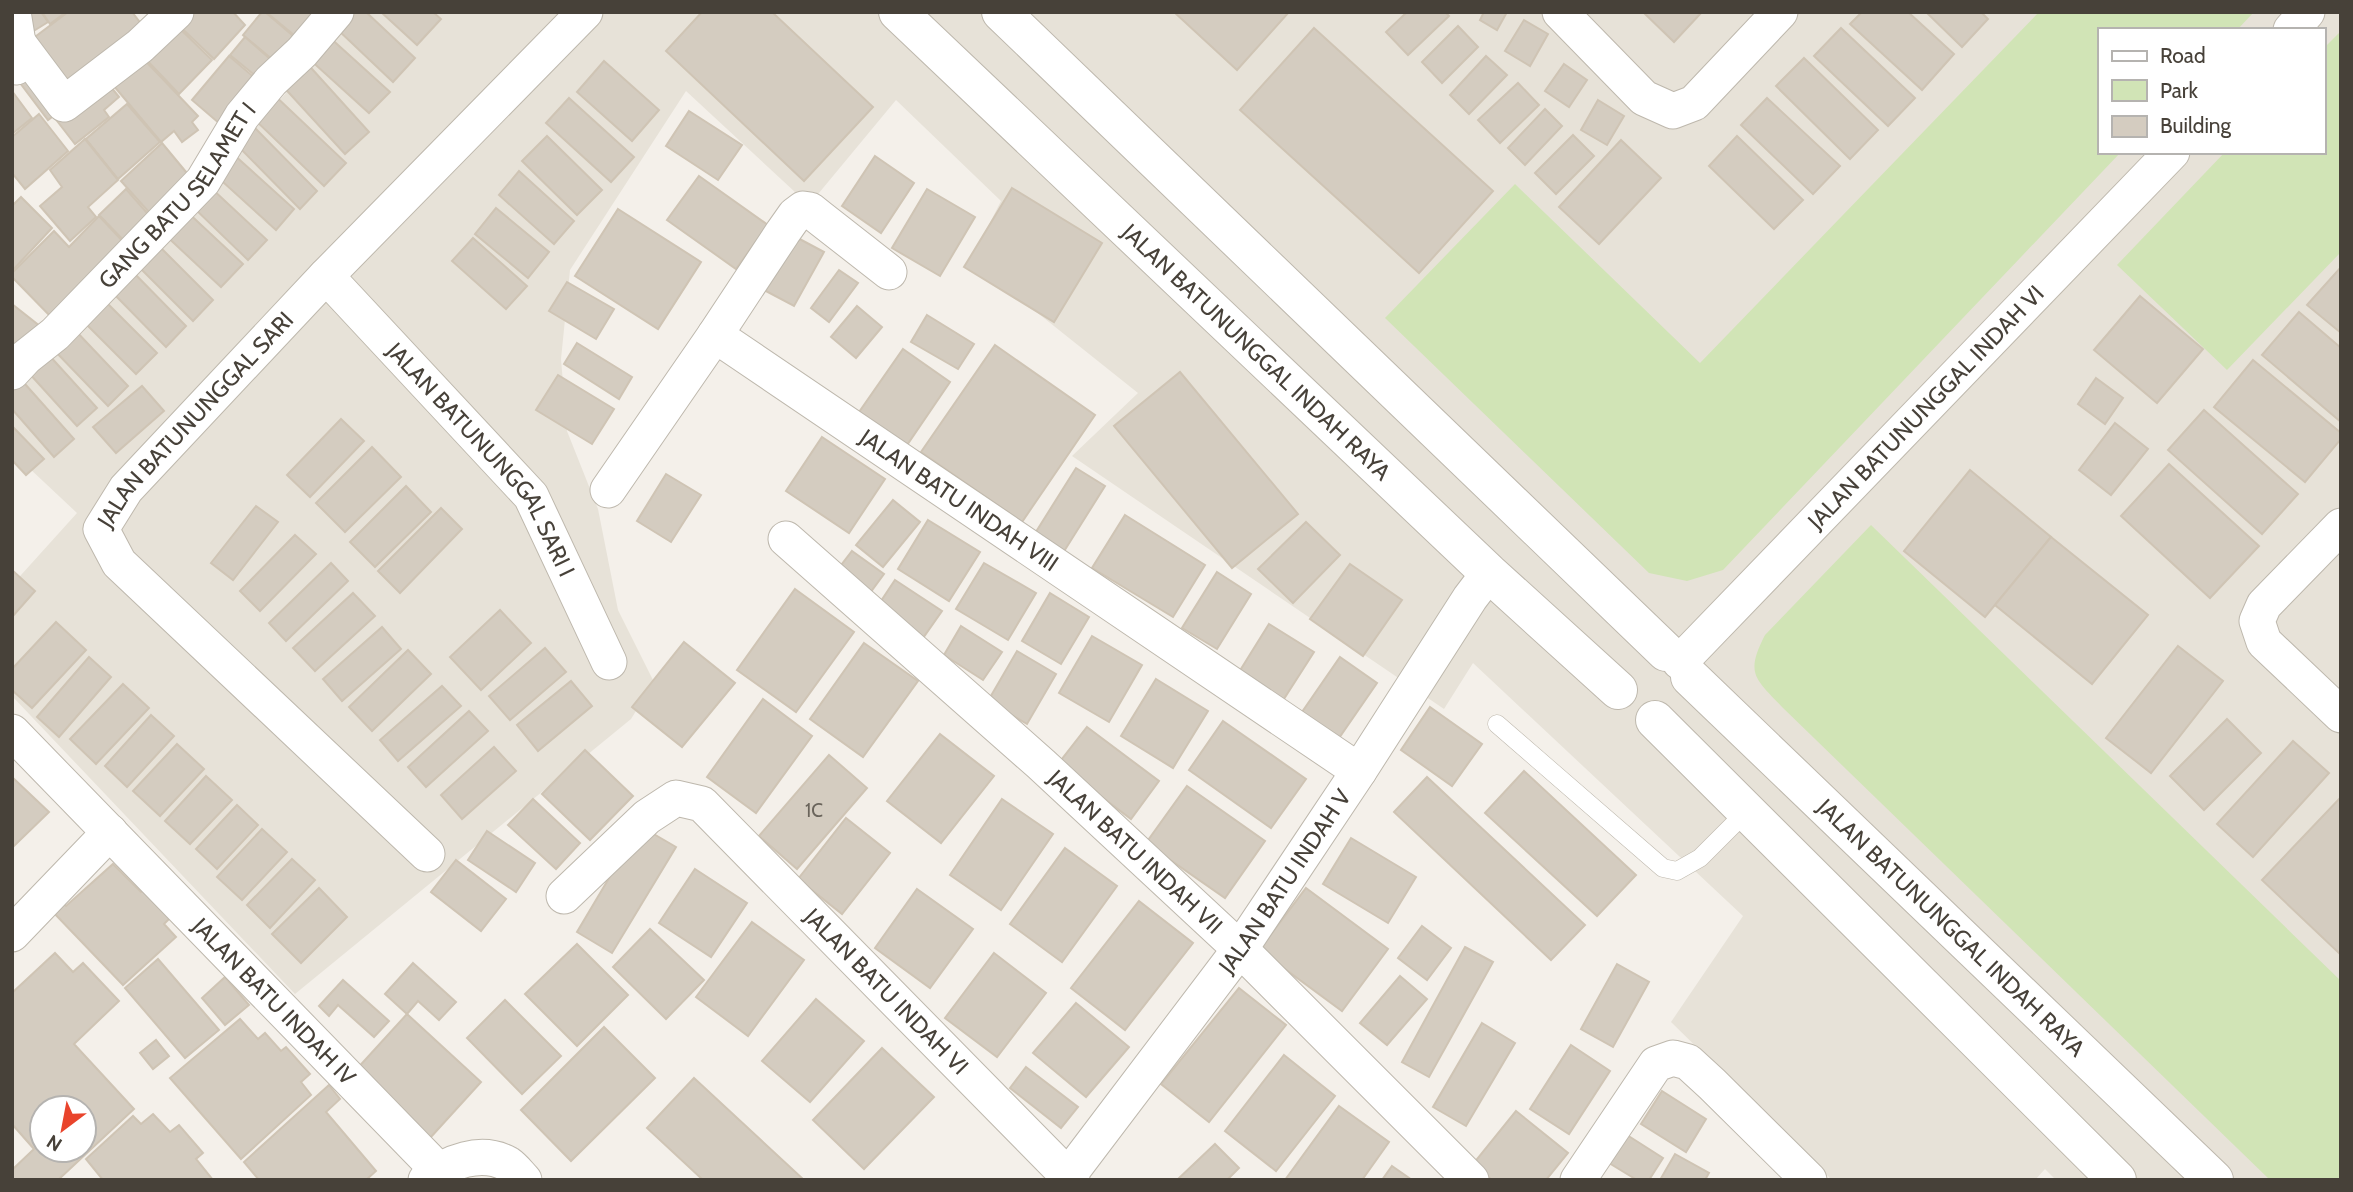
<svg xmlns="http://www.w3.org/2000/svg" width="2353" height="1192" viewBox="0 0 2353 1192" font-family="Cabin,sans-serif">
<rect width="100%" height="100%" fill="#f4f0ea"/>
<path fill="#e7e2d8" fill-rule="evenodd" d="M355 12H2341V1180H2056L2045 1169 2035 1180H1832L1671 1022 1743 916 1473 663 1444 709 1072 456 1138 393 971 260 1001 201 896 100 809 205 686 91 570 270 561 359 567 431 598 509 618 610 654 682 631 719 295 994 12 696V585L77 513 12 452V372L168 231ZM2099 30H2323V152H2099Z"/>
<g fill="#d1e4b6">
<path d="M2039 12H2254L2237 30H2099V152H2121L1723 570 1687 581 1649 573 1385 318 1515 184 1700 363Z"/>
<path d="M2341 31V252L2227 370 2117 265 2225 152H2323V49Z"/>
<path d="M1871 525 2341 981V1180H2270L1782 707C1755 678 1745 674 1765 635Z"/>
</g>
<g fill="#d4ccc0" stroke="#cfc4b4" stroke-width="2" fill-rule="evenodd">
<path d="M27 12H41L48 22 32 32Z"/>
<path d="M42 12H66L50 24Z"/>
<path d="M68 12H132L149 34 62 99 23 46Z"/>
<path d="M179 12H233L245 25 214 59 172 19Z"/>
<path d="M262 12H265L299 41 279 65 243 35Z"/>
<path d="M266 12H319L300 40Z"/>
<path d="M353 12H366L415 58 393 82 337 29Z"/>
<path d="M381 12H433L441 19 417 45Z"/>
<path d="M702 12H772L873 107 804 181 666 51Z"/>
<path d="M1174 12H1289L1237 70Z"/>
<path d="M1407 12H1445L1449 16 1408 55 1386 32Z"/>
<path d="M1484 12H1507L1497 30 1480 20Z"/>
<path d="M1643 12H1702L1674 42Z"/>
<path d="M1862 12H1908L1954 54 1922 90 1850 24Z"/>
<path d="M1926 12H1981L1988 19 1962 47Z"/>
<path d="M171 20 212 60 179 94 139 52Z"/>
<path d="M1524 20 1548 34 1530 66 1505 51Z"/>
<path d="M1458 26 1478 47 1442 83 1422 62Z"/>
<path d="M1314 28 1493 191 1419 273 1240 110Z"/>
<path d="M1841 28 1915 98 1888 126 1814 56Z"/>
<path d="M327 35 390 92 369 113 307 57Z"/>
<path d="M245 37 277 65 263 82 230 55Z"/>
<path d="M137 52 198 116 192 122 198 130 182 142 174 131 161 142 108 79Z"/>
<path d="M229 56 263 85 226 129 192 100Z"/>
<path d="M1486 56 1507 75 1469 114 1450 95Z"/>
<path d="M1804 58 1878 130 1850 159 1776 86Z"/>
<path d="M303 59 369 132 345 154 279 82Z"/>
<path d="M32 61 65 107 48 120 14 75Z"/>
<path d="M604 61 659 110 632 141 577 92Z"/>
<path d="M1564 64 1587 80 1569 107 1545 91Z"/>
<path d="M102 76 119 97 104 110 109 117 75 144 54 117Z"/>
<path d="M1518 83 1539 105 1500 143 1478 120Z"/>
<path d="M12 91 32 118 12 134Z"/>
<path d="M270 91 346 163 324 186 248 113Z"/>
<path d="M569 98 634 157 611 182 546 123Z"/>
<path d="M1767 98 1840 166 1813 194 1741 125Z"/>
<path d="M1598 100 1624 116 1607 145 1581 130Z"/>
<path d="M127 104 160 142 118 179 86 139Z"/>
<path d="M1545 109 1562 126 1525 165 1508 148Z"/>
<path d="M689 111 742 145 718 180 666 146Z"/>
<path d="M39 114 68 151 25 189 12 173V137Z"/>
<path d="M254 127 317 191 300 209 236 144Z"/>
<path d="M1573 135 1594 156 1556 194 1535 173Z"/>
<path d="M547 136 602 190 577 215 522 161Z"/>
<path d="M1737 136 1803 200 1774 229 1709 166Z"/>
<path d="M85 139 118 180 88 207 96 217 70 241 40 206 62 187 50 170Z"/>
<path d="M1621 140 1661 178 1599 244 1559 207Z"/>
<path d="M162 143 196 184 156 220 121 181Z"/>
<path d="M232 153 294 209 276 230 213 173Z"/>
<path d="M875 156 914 183 881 233 842 206Z"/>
<path d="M519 171 574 221 554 244 499 195Z"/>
<path d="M699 176 768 225 736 269 667 220Z"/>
<path d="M210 187 267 240 248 260 192 206Z"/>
<path d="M1012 188 1102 243 1054 322 964 267Z"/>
<path d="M126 189 155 222 130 247 99 215Z"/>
<path d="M927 189 975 217 940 276 892 248Z"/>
<path d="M21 197 52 228 12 271V206Z"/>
<path d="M183 208 243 264 221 287 162 232Z"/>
<path d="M496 208 549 252 528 278 475 234Z"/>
<path d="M618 209 701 262 658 329 575 276Z"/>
<path d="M99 216 130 249 56 322 12 277V273L54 231 69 247Z"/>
<path d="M794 236 824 252 794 306 764 290Z"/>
<path d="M473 238 527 286 506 309 452 261Z"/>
<path d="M154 241 213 300 193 321 134 262Z"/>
<path d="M2341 267V333L2307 305Z"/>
<path d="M131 270 186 326 166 347 110 290Z"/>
<path d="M839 270 858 283 829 322 811 308Z"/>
<path d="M567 282 614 309 596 339 549 311Z"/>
<path d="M2140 296 2203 349 2157 403 2094 350Z"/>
<path d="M102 298 157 353 136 374 81 319Z"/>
<path d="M12 304 41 327 12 364Z"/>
<path d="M857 306 882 327 856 358 831 337Z"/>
<path d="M2299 312 2341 348V422L2262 355Z"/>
<path d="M927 315 974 344 958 369 911 342Z"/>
<path d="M73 328 128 386 108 406 52 348Z"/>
<path d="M577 343 632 377 619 399 564 364Z"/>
<path d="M995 345 1095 415 1022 522 921 452Z"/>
<path d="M903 349 950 382 905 448 857 415Z"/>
<path d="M48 354 97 408 77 426 28 372Z"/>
<path d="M2253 360 2341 433V439L2305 482 2214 407Z"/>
<path d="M1180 372 1298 514 1232 568 1114 426Z"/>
<path d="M17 375 74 439 54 457 12 409V379Z"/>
<path d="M558 375 614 409 592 444 536 410Z"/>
<path d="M2096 378 2123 398 2105 424 2078 404Z"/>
<path d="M142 386 164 411 116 453 93 427Z"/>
<path d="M2204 410 2298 494 2262 534 2168 450Z"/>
<path d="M341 419 364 441 310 497 287 475Z"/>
<path d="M2115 423 2148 449 2111 495 2079 470Z"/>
<path d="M12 426 44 459 26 475 12 460Z"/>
<path d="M822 437 885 479 849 533 786 491Z"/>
<path d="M372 447 401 477 345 532 316 503Z"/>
<path d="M2169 464 2259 546 2210 598 2121 516Z"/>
<path d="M1076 468 1105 486 1063 553 1034 535Z"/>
<path d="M1970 470 2051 537 1985 617 1904 551Z"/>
<path d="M666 474 701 495 671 542 637 521Z"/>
<path d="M406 486 431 512 375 567 350 542Z"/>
<path d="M893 500 920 522 883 567 856 545Z"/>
<path d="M256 506 278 522 233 580 211 563Z"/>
<path d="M441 508 462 529 400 593 378 571Z"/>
<path d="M1125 515 1205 565 1173 617 1092 568Z"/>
<path d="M928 520 980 552 949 601 898 569Z"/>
<path d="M1306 522 1340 555 1293 603 1258 569Z"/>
<path d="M295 535 316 554 260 611 240 591Z"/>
<path d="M2051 537 2148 615 2092 684 1995 605Z"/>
<path d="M852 551 884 574 867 597 835 573Z"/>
<path d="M331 563 348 581 286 641 269 623Z"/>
<path d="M984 563 1036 593 1008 640 956 609Z"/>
<path d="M1350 564 1402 600 1363 656 1310 619Z"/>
<path d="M12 570 35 591 12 617Z"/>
<path d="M1217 572 1251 594 1217 649 1182 628Z"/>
<path d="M895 580 942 611 923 638 877 607Z"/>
<path d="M795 589 854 632 796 712 737 670Z"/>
<path d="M353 593 375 616 315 671 293 648Z"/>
<path d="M1050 593 1089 617 1061 664 1022 641Z"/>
<path d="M500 610 531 643 481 690 450 657Z"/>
<path d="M56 622 86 650 32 708 12 690V669Z"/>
<path d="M1269 624 1314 652 1280 705 1236 677Z"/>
<path d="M961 626 1002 652 983 680 944 655Z"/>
<path d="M382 627 401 649 342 701 323 679Z"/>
<path d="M1092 636 1142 665 1109 722 1059 693Z"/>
<path d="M684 642 735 683 682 747 632 707Z"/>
<path d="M864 643 918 681 863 757 810 719Z"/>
<path d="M2178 646 2223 681 2151 773 2106 738Z"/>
<path d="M545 648 566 672 510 720 489 696Z"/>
<path d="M408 650 431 674 372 731 349 707Z"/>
<path d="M1017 651 1056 674 1027 724 988 701Z"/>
<path d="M89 657 111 677 59 737 37 717Z"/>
<path d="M1340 657 1377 683 1339 738 1302 712Z"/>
<path d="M1156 679 1208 711 1173 768 1121 736Z"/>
<path d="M571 681 592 706 538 751 517 725Z"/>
<path d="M123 684 149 708 96 764 70 739Z"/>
<path d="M442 686 461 706 398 761 380 740Z"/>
<path d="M763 699 812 736 756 813 707 777Z"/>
<path d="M1430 707 1482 744 1452 786 1401 750Z"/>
<path d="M469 711 488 731 426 787 408 767Z"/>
<path d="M151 715 174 736 127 787 105 766Z"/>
<path d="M2227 719 2261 753 2204 810 2170 776Z"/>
<path d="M1223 721 1306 779 1271 828 1189 770Z"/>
<path d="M1087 727 1159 781 1131 819 1058 764Z"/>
<path d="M940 734 994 776 941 843 887 801Z"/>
<path d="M2293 741 2329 773 2253 857 2217 824Z"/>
<path d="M177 744 204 769 160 816 133 791Z"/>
<path d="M494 747 516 771 462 819 441 795Z"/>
<path d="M585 750 633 796 590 840 542 794Z"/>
<path d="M829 755 867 788 797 869 759 836Z"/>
<path d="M1524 771 1636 875 1597 916 1485 813Z"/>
<path d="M206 776 232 800 190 844 165 821Z"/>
<path d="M12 777 49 812 12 848Z"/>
<path d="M1427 777 1585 925 1551 960 1394 812Z"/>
<path d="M1187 786 1265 841 1225 898 1146 843Z"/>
<path d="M2341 797V955L2262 880Z"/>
<path d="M533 799 580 843 556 869 508 825Z"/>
<path d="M1002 799 1053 834 1001 910 950 875Z"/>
<path d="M237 805 258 825 217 869 196 849Z"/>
<path d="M846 818 890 853 842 914 798 879Z"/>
<path d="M640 826 676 847 612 953 577 932Z"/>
<path d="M262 829 287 852 242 900 217 877Z"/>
<path d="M487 831 535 863 516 892 468 860Z"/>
<path d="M1351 838 1416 877 1388 923 1323 884Z"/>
<path d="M1065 848 1117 886 1062 962 1010 924Z"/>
<path d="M292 859 315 880 270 928 247 905Z"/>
<path d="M456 860 506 899 481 931 431 892Z"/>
<path d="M113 864 141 892 146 888 172 916 164 924 176 937 123 985 52 911 61 902 66 906Z"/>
<path d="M695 869 747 903 711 957 659 923Z"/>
<path d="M319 888 347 917 301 963 272 934Z"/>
<path d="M1306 888 1388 949 1342 1011 1259 950Z"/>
<path d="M917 889 973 929 930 988 875 948Z"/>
<path d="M1139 901 1193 943 1125 1030 1071 988Z"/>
<path d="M752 922 804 960 748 1036 696 997Z"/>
<path d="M1422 926 1451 948 1427 980 1398 958Z"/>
<path d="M650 929 704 980 666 1019 613 967Z"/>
<path d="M577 944 628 995 577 1046 525 994Z"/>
<path d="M1465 947 1493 962 1429 1077 1402 1062Z"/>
<path d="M55 953 73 972 83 963 119 1001 74 1044 134 1109 58 1180H12V1170L34 1149 12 1124V993ZM42 1108H84V1150H42Z"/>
<path d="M994 953 1046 993 997 1057 945 1018Z"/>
<path d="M158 959 219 1030 185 1058 125 988Z"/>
<path d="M413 963 456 1002 439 1020 418 1001 407 1014 385 994Z"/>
<path d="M1617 964 1649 982 1613 1047 1581 1029Z"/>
<path d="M1400 976 1427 999 1387 1045 1360 1023Z"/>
<path d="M225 977 249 1005 225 1025 202 998Z"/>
<path d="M343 980 389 1021 374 1037 338 1005 329 1016 319 1006Z"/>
<path d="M1239 988 1286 1025 1209 1122 1161 1084Z"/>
<path d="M816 999 864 1041 810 1102 762 1061Z"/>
<path d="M505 1000 561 1056 522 1094 467 1038Z"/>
<path d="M1076 1003 1129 1047 1086 1097 1033 1053Z"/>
<path d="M407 1014 481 1082 430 1138 355 1071Z"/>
<path d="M240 1019 258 1039 265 1033 281 1051 286 1047 310 1074 301 1082 311 1095 241 1159 170 1078Z"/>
<path d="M1482 1023 1515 1043 1466 1126 1433 1107Z"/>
<path d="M604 1027 655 1078 571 1161 521 1110Z"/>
<path d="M156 1040 169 1056 153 1069 140 1053Z"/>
<path d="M1571 1045 1610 1071 1569 1134 1530 1109Z"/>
<path d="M882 1048 934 1097 864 1169 813 1120Z"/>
<path d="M1284 1055 1335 1096 1276 1171 1225 1131Z"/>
<path d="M1026 1067 1078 1107 1061 1128 1010 1088Z"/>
<path d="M694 1078 804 1180H703L647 1128Z"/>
<path d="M329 1085 340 1099 326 1112 376 1171 366 1180H259L244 1162Z"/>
<path d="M1662 1091 1706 1119 1686 1152 1641 1124Z"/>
<path d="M1339 1106 1389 1142 1362 1180H1285Z"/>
<path d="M1516 1111 1568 1153 1546 1180H1492L1473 1164Z"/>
<path d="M153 1114 170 1132 179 1125 203 1153 196 1159 213 1180H103L86 1159 133 1116 141 1124Z"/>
<path d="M1627 1135 1663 1158 1649 1180H1637L1609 1163Z"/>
<path d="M1215 1144 1239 1168 1227 1180H1177Z"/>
<path d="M1675 1154 1709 1173 1705 1180H1660Z"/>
<path d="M1392 1166 1412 1180H1382Z"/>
</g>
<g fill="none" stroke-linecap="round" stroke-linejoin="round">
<defs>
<path id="service" d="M1497 724 1663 868 1677 871 1700 858 1746 812"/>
<g id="minor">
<path d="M13 12 20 55 16 67"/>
<path d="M1560 12 1644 98 1673 111 1694 103 1780 12"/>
<path d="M2291 30 2307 12"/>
<path d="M19 44 64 104 140 46 176 12"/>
<path id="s1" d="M326 276 531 496 609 662"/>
<path d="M715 335 783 232 795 215 803 209 810 210 820 218 889 272"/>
<path id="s2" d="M12 372 26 357 55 334 203 181 242 116 271 81 302 52 336 12"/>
<path id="s3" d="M608 490 715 335 1359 771"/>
<path d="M2341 526 2264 605 2257 621 2264 642 2341 715"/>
<path id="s4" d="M786 539 1041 764 1240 949 1471 1180"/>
<path id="s5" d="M1680 662 2172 152"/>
<path id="s6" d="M12 732 438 1170"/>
<path id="s7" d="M427 854 119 563 101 529 126 489 326 276 585 12"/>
<path id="s8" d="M564 896 647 817 676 798 702 804 1072 1180"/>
<path d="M12 934 110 832"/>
<path d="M426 1180C448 1162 481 1149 508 1164 514 1168 519 1175 524 1180"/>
<path id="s9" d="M1065 1180 1240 949 1359 771 1470 598 1489 573"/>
<path d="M1578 1180 1656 1064 1673 1058 1688 1062 1712 1084 1809 1180"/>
</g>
<g id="tertiary">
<path id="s10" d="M898 12 1489 573 1618 690"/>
<path d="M1001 12 1666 652"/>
<path id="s11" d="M1690 677 2214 1180"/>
<path d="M1655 720 2117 1180"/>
</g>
</defs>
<use href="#service" stroke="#beb8ad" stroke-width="19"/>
<use href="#minor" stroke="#beb8ad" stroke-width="37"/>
<use href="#tertiary" stroke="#beb8ad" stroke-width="40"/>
<use href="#service" stroke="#fff" stroke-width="18"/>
<use href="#minor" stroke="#fff" stroke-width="35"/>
<use href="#tertiary" stroke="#fff" stroke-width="38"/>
</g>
<g text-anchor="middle" stroke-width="7" stroke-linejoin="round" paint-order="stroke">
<g font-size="19" fill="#6a645b">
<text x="814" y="817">1C</text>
</g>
<g font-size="23" fill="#474139" stroke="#fff">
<text dy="8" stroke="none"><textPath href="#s2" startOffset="243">GANG BATU SELAMET I</textPath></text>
<text dy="8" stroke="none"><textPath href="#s10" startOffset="494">JALAN BATUNUNGGAL INDAH RAYA</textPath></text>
<text dy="8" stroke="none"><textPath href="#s5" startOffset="354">JALAN BATUNUNGGAL INDAH VI</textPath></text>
<text dy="8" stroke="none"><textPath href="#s7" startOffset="607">JALAN BATUNUNGGAL SARI</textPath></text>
<text dy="8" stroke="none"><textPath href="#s1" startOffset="242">JALAN BATUNUNGGAL SARI I</textPath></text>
<text dy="8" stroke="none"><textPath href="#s3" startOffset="483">JALAN BATU INDAH VIII</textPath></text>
<text dy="8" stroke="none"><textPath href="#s4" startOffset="469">JALAN BATU INDAH VII</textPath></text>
<text dy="8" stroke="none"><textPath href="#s9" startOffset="371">JALAN BATU INDAH V</textPath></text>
<text dy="8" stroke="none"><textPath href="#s11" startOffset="362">JALAN BATUNUNGGAL INDAH RAYA</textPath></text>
<text dy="8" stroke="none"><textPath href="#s8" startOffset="439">JALAN BATU INDAH VI</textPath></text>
<text dy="8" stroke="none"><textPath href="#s6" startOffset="376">JALAN BATU INDAH IV</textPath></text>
</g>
</g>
<rect width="2353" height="1192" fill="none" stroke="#474139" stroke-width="28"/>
<rect x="2098" y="28" width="228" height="126" fill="#ffffff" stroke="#b5b3b0" stroke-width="2"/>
<rect x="2112" y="51" width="35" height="10" fill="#ffffff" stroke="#b5b3b0" stroke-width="2"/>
<text x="2160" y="63" font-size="21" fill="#474139">Road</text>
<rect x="2112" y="80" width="35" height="21" fill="#d1e4b6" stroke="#b5b3b0" stroke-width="2"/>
<text x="2160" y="98" font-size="21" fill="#474139">Park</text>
<rect x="2112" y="116" width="35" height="21" fill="#d4ccc0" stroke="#b5b3b0" stroke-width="2"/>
<text x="2160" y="133" font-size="21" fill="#474139">Building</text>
<g transform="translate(63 1129) rotate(212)"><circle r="33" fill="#ffffff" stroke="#b5b3b0" stroke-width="2"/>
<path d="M0-5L12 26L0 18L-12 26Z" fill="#e9442c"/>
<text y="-10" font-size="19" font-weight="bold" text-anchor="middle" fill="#474139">N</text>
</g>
</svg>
